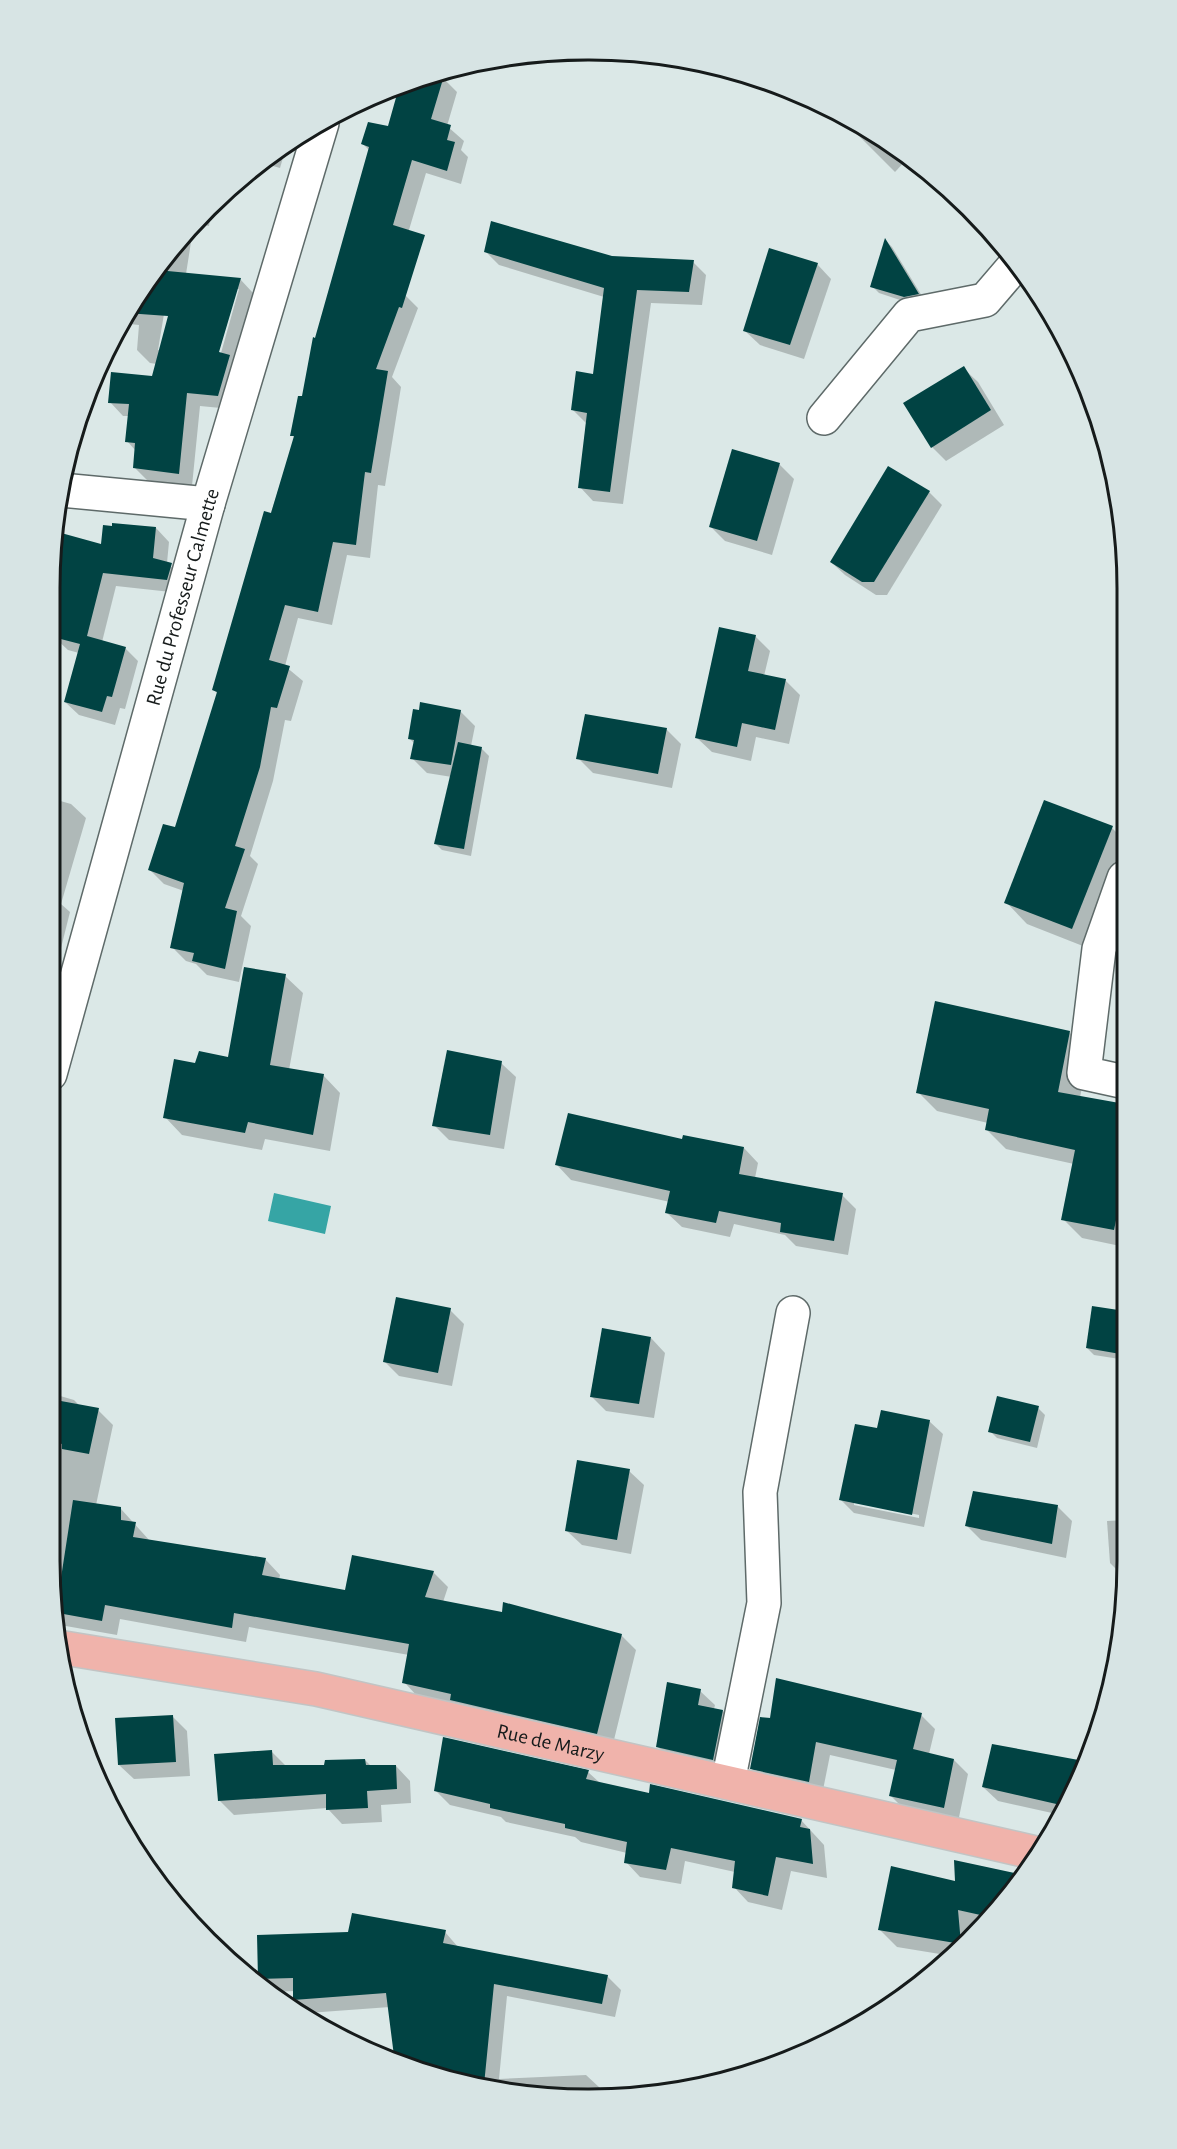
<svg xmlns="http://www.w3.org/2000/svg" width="1177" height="2149" viewBox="0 0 1177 2149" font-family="'Alegreya Sans',sans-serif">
<rect width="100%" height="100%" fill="#dbe8e7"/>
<path fill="#36a5a5" d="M274 1193 331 1206 325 1234 268 1221Z"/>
<g fill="#0003" fill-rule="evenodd">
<path d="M431 75 443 78 457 92 447 126 464 141 461 150 468 157 461 184 426 173 400 260 370 151 363 144 389 128 400 86Z"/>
<path d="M834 111 858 122 908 158 895 172Z"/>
<path d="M287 144 280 168 259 162 260 161Z"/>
<path d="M212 206 209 226 194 223 186 274 240 279 253 293 234 360 243 370 231 409 200 406 192 486 148 481 135 468 136 451 127 441 129 416H123L110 402 153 377 157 364 150 363 137 350 139 325 120 323 183 233ZM236 289H239L219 360 216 359ZM164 314 170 315 160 350H158Z"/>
<path d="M886 241 892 247 925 301 912 304 879 293 872 286Z"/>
<path d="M486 252 693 262 706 275 702 305 651 303 623 504 593 501 580 487 586 423 572 409 594 376 604 297 499 265Z"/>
<path d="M817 264 831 279 804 359 760 345 745 331Z"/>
<path d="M404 294 418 308 392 377 401 387 385 486 378 485 370 558 347 555 332 625 298 618 285 666 303 681 291 721 285 720 273 781 250 856 258 864 241 916 251 926 239 982 207 975 196 964 186 961 172 947 184 891 164 884 150 870 176 829 218 694 214 690 295 438 292 435 303 398Z"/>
<path d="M963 368 978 382 1004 425 946 461 932 447Z"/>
<path d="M733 451 780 465 794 479 772 555 725 541 710 526Z"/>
<path d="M929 492 942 505 887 595H876L845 575 831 562Z"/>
<path d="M156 528 169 542 167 563 184 578 180 593 116 586 102 642 125 648 138 661 125 709 120 708 115 725 79 715 65 702 79 653 68 650 54 637 59 619 51 616V554L54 532 102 546Z"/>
<path d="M755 636 770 651 764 676 785 680 800 695 789 744 756 737 751 761 712 752 697 738Z"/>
<path d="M460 711 475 726 471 746 481 748 489 756 471 856 442 850 435 843 452 777 427 773 412 758 415 744 409 738Z"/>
<path d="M666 729 681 744 672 788 593 773 578 758Z"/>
<path d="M50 798 71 804 86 818 61 904 70 912 58 960 50 957Z"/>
<path d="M1112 828 1124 840V872L1093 950 1027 924 1006 902Z"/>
<path d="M285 976 303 993 289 1070 323 1075 340 1093 330 1151 265 1139 262 1150 182 1135 165 1117 197 1065 229 1058Z"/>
<path d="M1069 1032 1088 1052 1080 1098 1125 1108V1247L1082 1238 1063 1219 1074 1164 1006 1149 987 1130 988 1123 937 1111 918 1092Z"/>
<path d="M501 1063 516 1077 504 1149 449 1140 434 1125Z"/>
<path d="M683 1141 744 1148 758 1163 755 1178 842 1195 856 1209 848 1255 796 1246 785 1235 734 1224 730 1237 682 1227 667 1213 670 1202 571 1180 557 1165Z"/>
<path d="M1093 1307 1125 1312 1126 1360 1094 1355 1087 1348Z"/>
<path d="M450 1310 464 1324 452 1386 399 1376 384 1361Z"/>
<path d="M651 1338 665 1353 654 1418 606 1411 592 1397Z"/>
<path d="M50 1393 74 1400 80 1406 98 1410 113 1425 96 1505 121 1509 150 1541 265 1559 280 1575 279 1580 347 1591 433 1572 448 1587 443 1602 621 1635 636 1650 612 1748 419 1698 404 1682 409 1655 249 1627 246 1642 120 1619 117 1635 60 1625 50 1561Z"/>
<path d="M1038 1408 1045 1415 1037 1448 997 1438 990 1431Z"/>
<path d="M929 1421 943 1434 924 1527 854 1513 841 1500 878 1430ZM854 1502 919 1515V1518L854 1505Z"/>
<path d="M629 1471 644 1485 631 1554 582 1545 567 1531Z"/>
<path d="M1058 1507 1072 1521 1066 1558 981 1540 967 1526Z"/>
<path d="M1126 1520V1577L1125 1578 1110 1563 1107 1521Z"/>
<path d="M700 1691 715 1705 714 1709 723 1711 737 1726 728 1774 672 1761 658 1747Z"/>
<path d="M921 1715 935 1729 929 1754 954 1760 968 1774 958 1822 904 1809 890 1795 896 1770 830 1755 822 1795 765 1782 751 1768 761 1718Z"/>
<path d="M173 1717 187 1731 190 1776 134 1779 119 1765Z"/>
<path d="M271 1751 286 1766H325L365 1760 371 1766H396L410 1781 411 1803 381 1805 382 1822 342 1824 327 1808 234 1815 219 1800Z"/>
<path d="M1083 1763 1061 1815 998 1801 983 1787Z"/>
<path d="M588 1772 600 1783 650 1795 801 1820 824 1845 827 1878 791 1871 782 1910 748 1902 734 1887 735 1872 685 1861 681 1884 640 1877 626 1862 627 1853 581 1842 575 1837 506 1822 501 1817 450 1805 436 1791Z"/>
<path d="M955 1862 1018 1876 952 1956 897 1947 880 1930 957 1882Z"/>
<path d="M445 1932 458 1947 607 1976 621 1990 615 2017 507 1996 499 2079 586 2075 600 2088 598 2096 449 2081 396 2057 390 2007 308 2013 295 1999V1991L273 1992 260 1978Z"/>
</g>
<g fill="#014343">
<path d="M446 69 431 119 451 125 447 140 455 142 447 171 412 160 393 225 425 235 402 308 399 307 376 369 388 371 371 473 365 472 356 545 333 542 318 612 285 605 269 660 290 666 277 708 271 707 260 767 235 846 245 849 225 908 237 911 225 969 192 961 194 953 170 948 184 883 148 870 163 824 175 827 217 692 212 690 264 511 271 513 294 436H290L298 396H302L313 337 315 338 369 147 361 144 368 122 388 126 399 87Z"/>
<path d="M491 221 612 256 694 260 689 292 637 290 610 492 578 488 587 413 571 410 576 371 593 374 604 288 484 252Z"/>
<path d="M885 238 919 294 904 297 870 287Z"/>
<path d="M769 248 818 263 790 345 743 331Z"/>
<path d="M157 270 241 278 219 352 230 355 218 396 187 393 179 474 133 468 135 443 125 442 129 404 108 403 111 372 152 376 168 316 126 313Z"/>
<path d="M964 366 991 410 931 448 903 403Z"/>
<path d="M732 449 780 463 757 541 709 527Z"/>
<path d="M888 466 930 491 874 582H862L830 562Z"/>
<path d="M112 523 156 527 153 558 172 563 167 580 103 573 87 636 126 647 112 697 107 696 102 712 64 702 80 644 53 637 60 610 51 607V554L54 531 101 544 103 525 112 526Z"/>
<path d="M719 627 756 635 748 671 786 679 775 730 742 723 737 747 695 738Z"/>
<path d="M420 702 461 710 451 765 410 759 414 740 408 739 413 709 419 710Z"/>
<path d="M585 714 667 728 658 774 576 759Z"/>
<path d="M458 742 482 747 464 849 434 844Z"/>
<path d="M1044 800 1113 826 1072 929 1004 903Z"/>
<path d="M244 967 286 974 270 1065 324 1074 313 1135 248 1122 245 1133 163 1118 174 1059 195 1063 199 1051 228 1057Z"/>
<path d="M935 1001 1070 1031 1058 1092 1125 1104V1176L1114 1230 1061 1220 1075 1150 985 1130 989 1109 916 1093Z"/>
<path d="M447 1050 502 1061 490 1135 432 1126Z"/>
<path d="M568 1113 682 1139 683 1135 744 1147 739 1174 843 1193 834 1241 780 1232 781 1223 719 1211 716 1223 665 1213 670 1191 555 1165Z"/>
<path d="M396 1297 451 1308 438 1373 383 1362Z"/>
<path d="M1092 1306 1125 1311 1126 1355 1086 1348Z"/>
<path d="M602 1328 651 1337 639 1404 590 1397Z"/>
<path d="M997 1396 1039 1406 1030 1442 988 1432Z"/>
<path d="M50 1399 99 1408 89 1454 62 1449V1444L50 1441Z"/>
<path d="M881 1410 930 1420 912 1515 839 1500 855 1424 877 1428Z"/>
<path d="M577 1460 630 1469 617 1540 565 1531Z"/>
<path d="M973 1491 1058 1505 1052 1544 965 1526Z"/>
<path d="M73 1500 121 1507V1520L136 1522 133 1537 266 1558 262 1575 345 1590 352 1555 434 1571 425 1597 502 1612 503 1602 622 1634 597 1734 450 1700 451 1694 402 1683 409 1644 234 1613 232 1628 105 1605 102 1621 58 1613 57 1604Z"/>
<path d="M776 1678 922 1713 913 1749 954 1759 944 1808 889 1796 897 1760 816 1742 809 1782 750 1769 760 1717 770 1718Z"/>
<path d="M667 1682 701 1689 698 1705 723 1710 713 1760 656 1747Z"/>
<path d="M173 1715 176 1762 118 1765 115 1718Z"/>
<path d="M443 1737 589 1770 586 1779 649 1793 650 1784 802 1819 800 1827 810 1829 813 1864 776 1857 768 1896 732 1888 735 1861 671 1848 666 1870 624 1863 627 1842 565 1828V1824L490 1808V1804L434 1791Z"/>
<path d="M992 1744 1084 1761 1065 1806 982 1787Z"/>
<path d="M272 1750 273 1765H324L325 1760 365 1759 366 1765H396L397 1789 367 1791 368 1808 326 1810V1794L218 1801 214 1754Z"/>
<path d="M954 1860 1019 1874 985 1916 958 1910 961 1944 878 1930 891 1866 955 1881Z"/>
<path d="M352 1913 446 1930 443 1943 608 1975 602 2004 494 1984 484 2085 449 2081 394 2056 386 1993 293 2000V1978L258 1979 257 1935 348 1932Z"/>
</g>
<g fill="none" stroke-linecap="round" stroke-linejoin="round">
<defs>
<g id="minor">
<path d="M824 418 909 315 985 300 1015 265"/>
<path d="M61 490 208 504"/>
<path d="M1124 878 1099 949 1084 1073 1125 1082"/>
<path id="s1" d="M50 1074 208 504 322 123"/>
<path d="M728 1782 764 1603 760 1492 793 1313"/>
</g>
<g id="major">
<path id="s2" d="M64 1648 316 1689 1036 1853"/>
</g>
</defs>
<use href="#minor" stroke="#5e6a69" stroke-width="36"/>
<use href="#major" stroke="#c2c4c4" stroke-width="36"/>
<use href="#minor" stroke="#fff" stroke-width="33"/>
<use href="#major" stroke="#f0b3ab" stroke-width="33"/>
</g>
<g text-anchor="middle" stroke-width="6" stroke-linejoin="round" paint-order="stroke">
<g font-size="21" fill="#161b1b" stroke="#e8f5f5">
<text dy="7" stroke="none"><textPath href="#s1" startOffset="495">Rue du Professeur Calmette</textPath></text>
<text dy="7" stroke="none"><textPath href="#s2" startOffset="496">Rue de Marzy</textPath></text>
</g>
</g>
<path d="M0 0H1177V2149H0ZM588 60H589A528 528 0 0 1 1117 588V1561A528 528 0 0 1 589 2089H588A528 528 0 0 1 60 1561V588A528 528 0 0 1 588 60Z" fill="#d7e4e4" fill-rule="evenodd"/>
<path fill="none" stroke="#161b1b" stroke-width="3" d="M588 60H589A528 528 0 0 1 1117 588V1561A528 528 0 0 1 589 2089H588A528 528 0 0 1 60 1561V588A528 528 0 0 1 588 60Z"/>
</svg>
